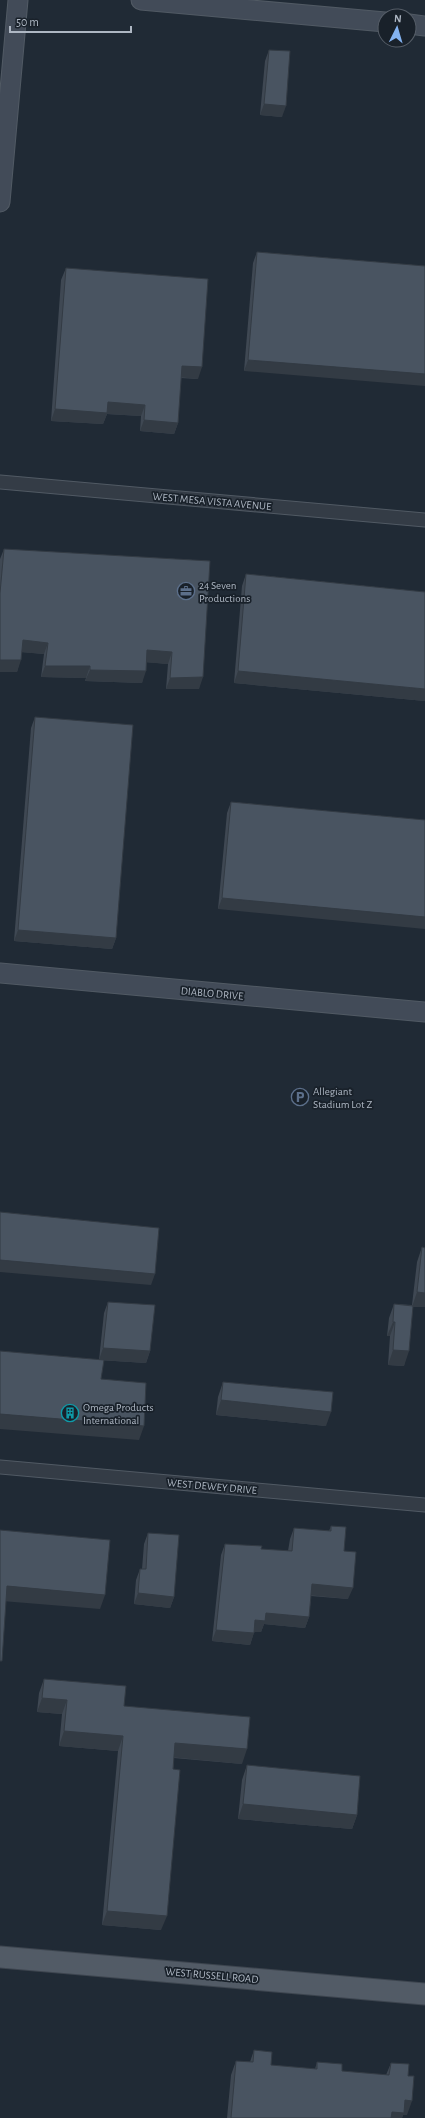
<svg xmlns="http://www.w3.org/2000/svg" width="425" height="2118" viewBox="0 0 425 2118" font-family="'Alegreya Sans',sans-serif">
<rect width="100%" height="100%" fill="#202a35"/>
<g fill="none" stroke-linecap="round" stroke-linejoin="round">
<defs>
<g id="street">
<path d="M0 482 425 520"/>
<path d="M0 1467 425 1505"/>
</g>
<g id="secondary">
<path d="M141 0 385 22"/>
<path d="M409 24 425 26"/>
<path d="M0 202 18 0"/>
<path d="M0 973 425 1012"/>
</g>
<path id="primary" d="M0 1957 425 1994"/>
</defs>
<use href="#street" stroke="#515a64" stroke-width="15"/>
<use href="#secondary" stroke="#515a64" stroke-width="21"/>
<use href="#primary" stroke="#3d454f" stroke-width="23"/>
<use href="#street" stroke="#343c46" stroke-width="13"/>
<use href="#secondary" stroke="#424b58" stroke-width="19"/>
<use href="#primary" stroke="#525b66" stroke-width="21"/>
</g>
<g fill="#3f4853">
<path d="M269 50 282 117 260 115 265 61Z"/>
<path d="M257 252 425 266 244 371 253 263Z"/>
<path d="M66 268 198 379 181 378 178 423 174 434 140 431 141 416 107 414 103 424 51 421 61 280Z"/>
<path d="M4 549 210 561 199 689H166L168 664 146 662 142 683 85 681 86 678 41 677 44 654 22 652 17 672H0V559Z"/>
<path d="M246 574 425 592V701L234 683 242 586Z"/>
<path d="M35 717 116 938 112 949 14 941 31 728Z"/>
<path d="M231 802 425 820 218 909 227 813Z"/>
<path d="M422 1247 425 1307H413L404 1366 388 1365 390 1336H387L389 1318 394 1304 412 1305 417 1262Z"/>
<path d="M108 1302 150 1351 146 1363 99 1360 104 1313Z"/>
<path d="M223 1382 326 1426 216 1415 218 1397Z"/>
<path d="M331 1526 344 1551 348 1599 311 1596 309 1617 305 1628 264 1624 261 1632H254L250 1645 212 1641 221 1555 225 1544 261 1549 288 1551 290 1539 294 1528 329 1531Z"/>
<path d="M148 1533 174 1597 170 1608 134 1604 136 1580 140 1569H142L144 1544Z"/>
<path d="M44 1679 124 1706 242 1764 174 1758 161 1930 102 1925 118 1751 59 1746 62 1714 37 1712 39 1693Z"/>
<path d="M247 1765 357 1815 352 1829 238 1819 242 1780Z"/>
<path d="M254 2050 271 2065 315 2069 317 2062 342 2071 386 2075 391 2063 408 2076 407 2115H403L402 2118H227L231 2075 236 2061 250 2062Z"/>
</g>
<g fill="#333b44">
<path d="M264 104 286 106 282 117 260 115Z"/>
<path d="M248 360 425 374V386L244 371Z"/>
<path d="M182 366 202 367 198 379 178 377Z"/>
<path d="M108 402 145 405 141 416 107 414 103 424 51 421 55 409Z"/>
<path d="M144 420 178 423 174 434 140 431Z"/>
<path d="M23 640 48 643 44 654 19 652Z"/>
<path d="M147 650 172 652 168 664 142 662Z"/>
<path d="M0 660H21L17 672H0Z"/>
<path d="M45 666H90L86 678 41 677Z"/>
<path d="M90 670 146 671 142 683 85 681Z"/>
<path d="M238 671 425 689V701L234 683Z"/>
<path d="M203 677 199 689H166L170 678Z"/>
<path d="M222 898 425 917V929L218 909Z"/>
<path d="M18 930 116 938 112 949 14 941Z"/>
<path d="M0 1260 155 1274 151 1285 0 1272Z"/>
<path d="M417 1292 425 1293V1307H412Z"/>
<path d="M393 1322H395L390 1336H387Z"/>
<path d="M103 1348 150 1351 146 1363 99 1360Z"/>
<path d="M393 1350 409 1351 404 1366 388 1365Z"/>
<path d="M221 1400 331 1412 326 1426 216 1415Z"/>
<path d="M0 1414 144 1426 139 1440 0 1429Z"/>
<path d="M312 1584 353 1588 348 1599 308 1595Z"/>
<path d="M7 1586 105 1595 100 1609 2 1601Z"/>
<path d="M138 1593 174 1597 170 1608 134 1604Z"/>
<path d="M266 1613 309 1617 305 1628 264 1624 261 1632H251L255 1620Z"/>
<path d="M216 1630 254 1633 250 1645 212 1641Z"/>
<path d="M42 1698 67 1700 62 1714 37 1712Z"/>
<path d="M64 1731 123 1736 118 1751 59 1746Z"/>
<path d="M175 1743 247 1749 242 1764 170 1757Z"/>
<path d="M243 1804 357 1815 352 1829 238 1819Z"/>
<path d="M107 1911 167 1916 161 1930 102 1925Z"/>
<path d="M405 2100 412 2101 407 2115H403L402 2118H389L392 2112Z"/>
</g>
<g fill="#495461" stroke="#333b44">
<path d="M269 50 290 51 286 106 264 104Z"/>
<path d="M257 252 425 266V374L248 360Z"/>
<path d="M66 268 208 279 202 367 182 366 178 423 144 420 145 405 108 402 107 413 55 409Z"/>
<path d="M4 549 210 561 203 677 170 678 172 652 147 650 146 671 90 670V666H45L48 643 23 640 21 660H0V593Z"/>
<path d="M246 574 425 592V689L238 671Z"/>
<path d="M35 717 133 725 116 938 18 930Z"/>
<path d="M231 802 425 820V917L222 898Z"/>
<path d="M0 1212 159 1228 155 1274 0 1260Z"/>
<path d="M422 1247 425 1248V1293L417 1292Z"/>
<path d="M108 1302 155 1305 150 1351 103 1348Z"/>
<path d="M394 1304 413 1306 409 1351 393 1350 395 1322H393Z"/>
<path d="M0 1351 104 1360 101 1379 146 1383 144 1426 0 1414Z"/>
<path d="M223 1382 333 1392 331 1412 221 1400Z"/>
<path d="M331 1526 346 1527 344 1551 356 1552 353 1588 312 1584 309 1617 266 1613 265 1621 255 1620 254 1633 216 1630 225 1544 262 1546 261 1549 292 1551 294 1528 331 1531Z"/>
<path d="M0 1530 110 1540 105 1595 7 1586 2 1661H0Z"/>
<path d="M148 1533 179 1535 174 1597 138 1593 140 1569H146Z"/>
<path d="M44 1679 126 1686 124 1706 250 1717 247 1749 175 1743 173 1769 180 1770 167 1916 107 1911 123 1736 64 1731 67 1700 42 1698Z"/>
<path d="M247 1765 360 1776 357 1815 243 1804Z"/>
<path d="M254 2050 272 2052 271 2065 317 2069V2062L342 2064V2071L389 2075 391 2063 409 2064 408 2076H414L412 2101 405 2100 404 2113 392 2112 391 2118H231L236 2061 253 2062Z"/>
</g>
<defs>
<symbol id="office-ring" viewBox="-11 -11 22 22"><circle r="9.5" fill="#19212a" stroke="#5c6f8a" stroke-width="1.5"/><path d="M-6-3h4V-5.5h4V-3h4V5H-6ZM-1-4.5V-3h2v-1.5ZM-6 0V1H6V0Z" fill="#5c6f8a"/></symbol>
<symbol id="parking-ring" viewBox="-11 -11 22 22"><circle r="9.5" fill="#19212a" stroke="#5c6f8a" stroke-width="1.5"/><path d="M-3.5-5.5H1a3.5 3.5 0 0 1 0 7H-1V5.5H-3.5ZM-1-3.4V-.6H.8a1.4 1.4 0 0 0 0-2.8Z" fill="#5c6f8a"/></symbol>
<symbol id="building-ring" viewBox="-11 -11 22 22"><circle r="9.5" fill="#19212a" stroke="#0f9aa8" stroke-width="1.5"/><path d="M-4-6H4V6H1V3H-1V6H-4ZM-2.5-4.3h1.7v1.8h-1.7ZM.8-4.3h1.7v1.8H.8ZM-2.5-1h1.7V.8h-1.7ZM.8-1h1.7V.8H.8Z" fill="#0f9aa8"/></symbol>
</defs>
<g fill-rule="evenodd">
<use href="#office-ring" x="176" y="581" width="20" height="20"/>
<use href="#parking-ring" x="290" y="1087" width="20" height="20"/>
<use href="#building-ring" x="60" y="1403" width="20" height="20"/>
</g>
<g text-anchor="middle" stroke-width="3.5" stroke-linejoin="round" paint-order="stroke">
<g font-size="11" fill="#aeb7c3" stroke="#19212a">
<text transform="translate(212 501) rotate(5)" y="4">WEST MESA VISTA AVENUE</text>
<text transform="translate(212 993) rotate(5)" y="4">DIABLO DRIVE</text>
<text transform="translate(212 1486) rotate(5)" y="4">WEST DEWEY DRIVE</text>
<text transform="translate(212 1975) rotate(5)" y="4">WEST RUSSELL ROAD</text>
</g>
<g font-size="11" fill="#aeb7c3" stroke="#19212a" text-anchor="start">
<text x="199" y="589">24 Seven<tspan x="199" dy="13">Productions</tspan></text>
<text x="313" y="1095">Allegiant<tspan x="313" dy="13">Stadium Lot Z</tspan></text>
<text x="83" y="1411">Omega Products<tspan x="83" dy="13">International</tspan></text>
</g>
</g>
<g transform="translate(397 28) rotate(5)"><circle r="19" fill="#19212a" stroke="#555d67"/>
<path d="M0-3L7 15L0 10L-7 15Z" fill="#84b3f1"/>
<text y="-6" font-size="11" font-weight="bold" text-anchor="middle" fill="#aeb7c3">N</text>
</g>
<path d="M10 26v6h121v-6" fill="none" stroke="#aeb7c3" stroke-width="2"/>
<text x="16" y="26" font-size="12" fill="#aeb7c3" stroke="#19212a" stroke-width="3" paint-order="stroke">50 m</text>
</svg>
